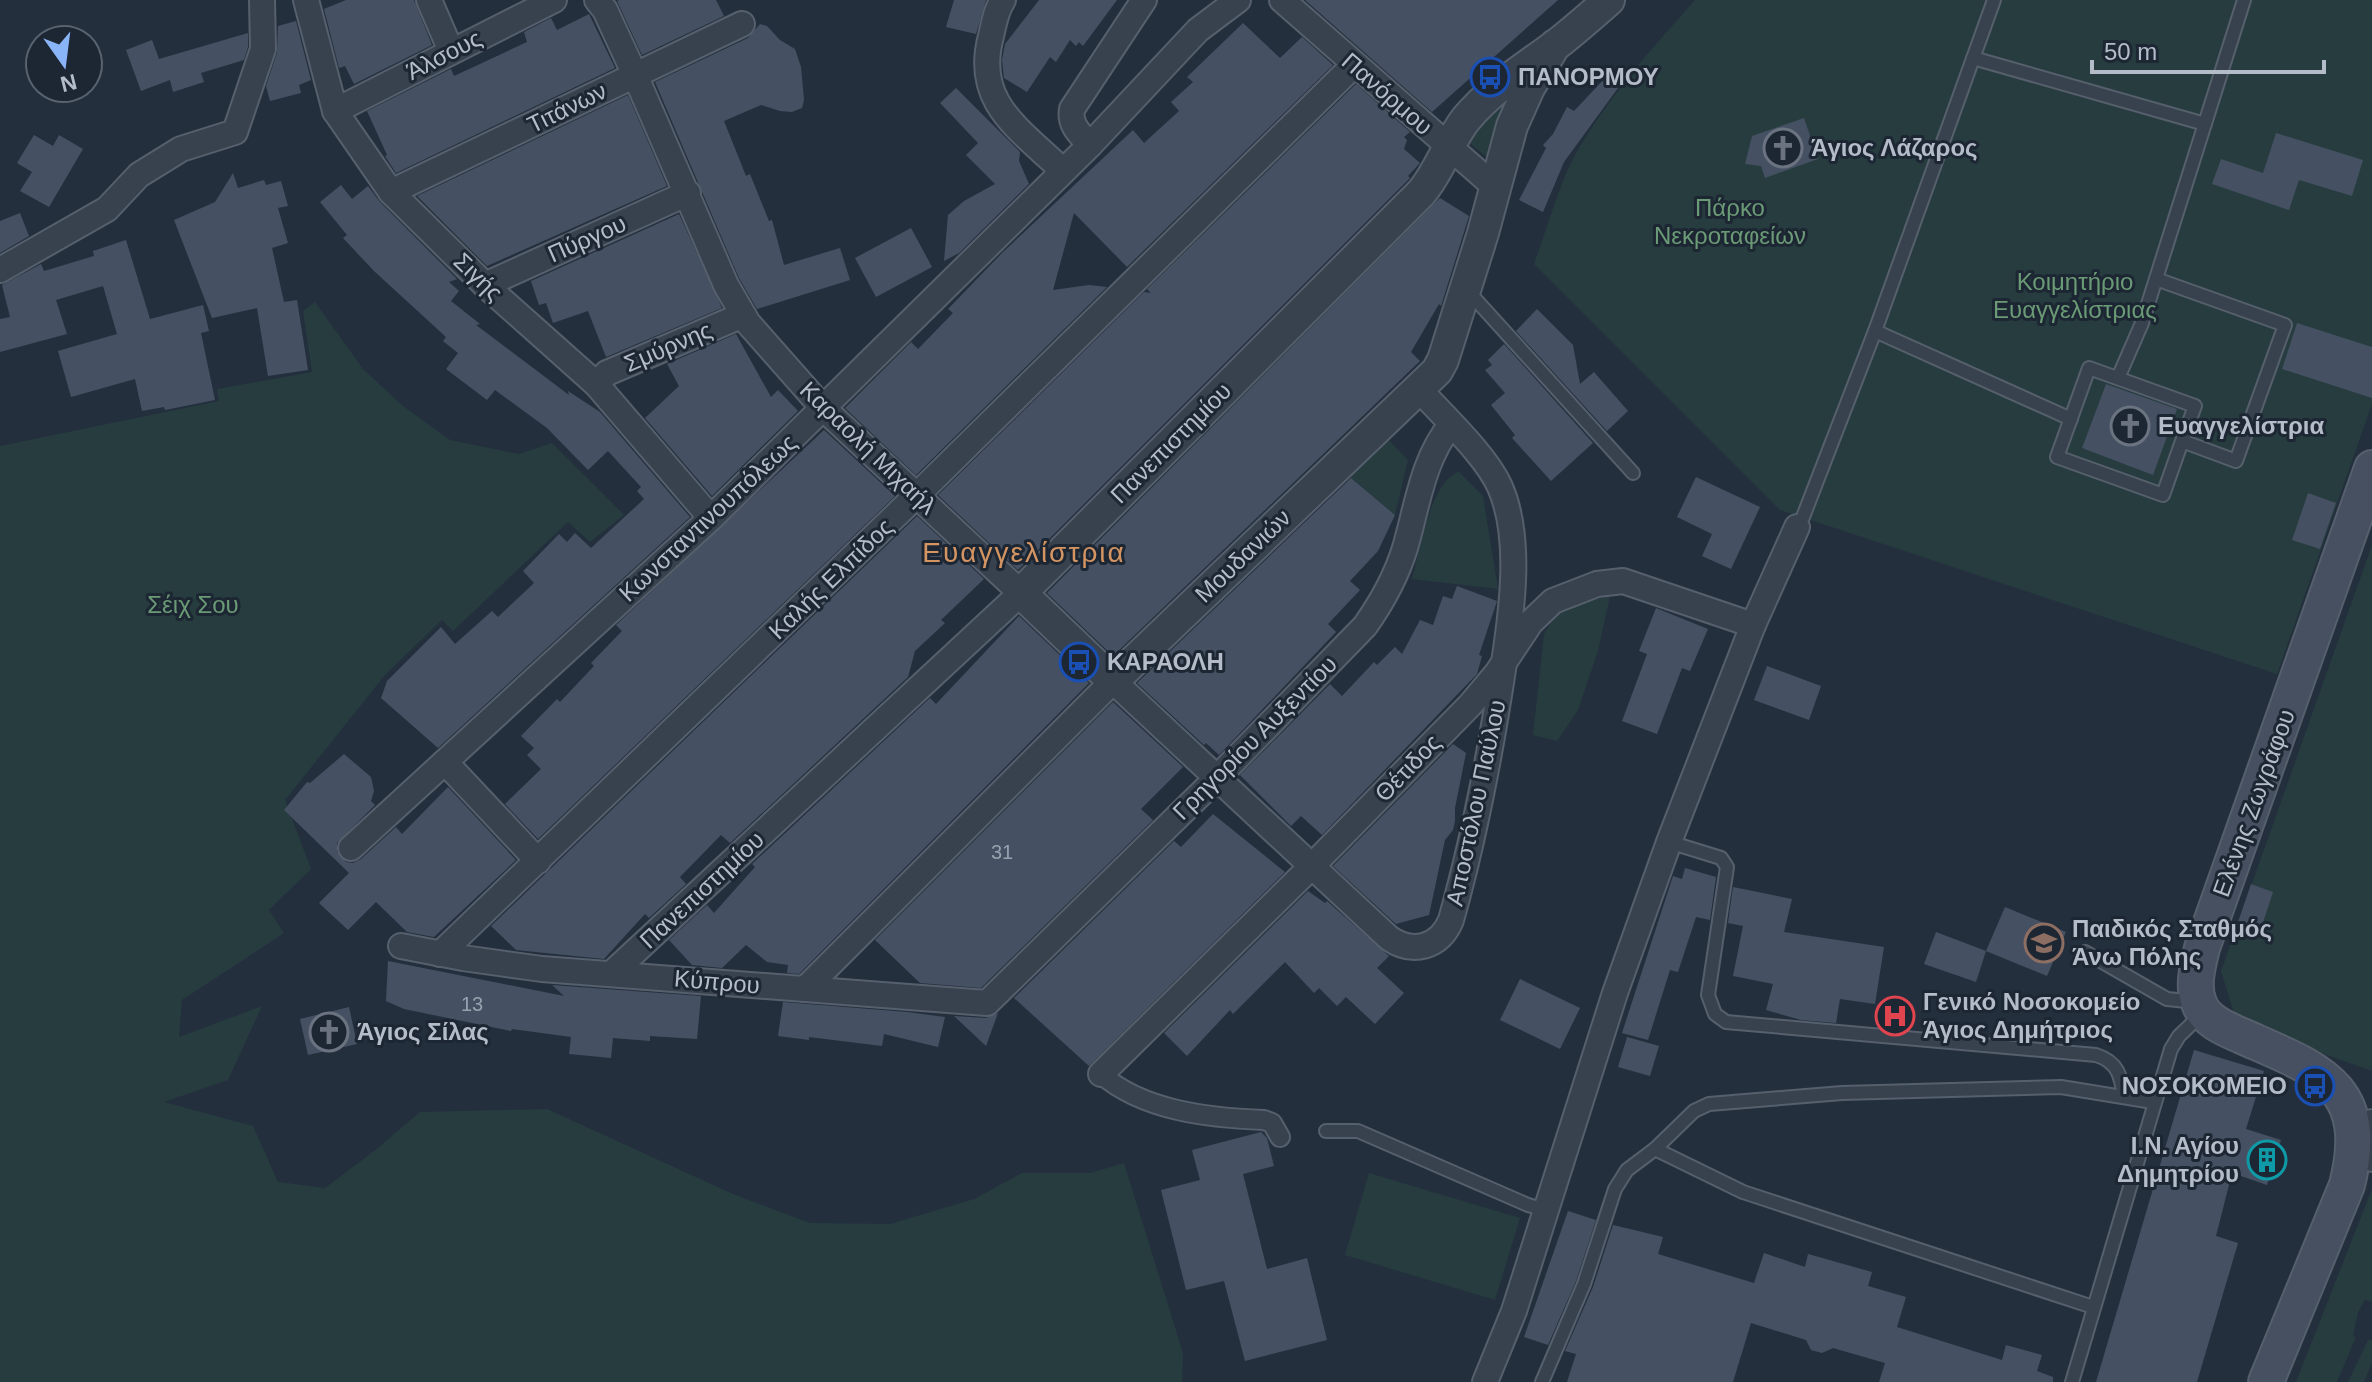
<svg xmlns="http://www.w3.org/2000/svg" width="2372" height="1382" viewBox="0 0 2372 1382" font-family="Arial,sans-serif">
<rect width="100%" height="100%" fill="#242f3e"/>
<g fill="#263c3f">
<path d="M1695 0H2372V404L2277 674 1780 510 1534 264C1546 232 1559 184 1575 155 1607 99 1652 48 1695 0Z"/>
<path d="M1529 70 1489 159 1466 140Z"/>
<path d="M315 302 363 369 403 406 450 440 519 454 552 443 624 515 590 542 568 522 453 631 442 620 385 675 285 800 311 869 269 910 284 933 182 1000 179 1037 262 1006 228 1080 164 1102 253 1126 278 1182 325 1188 374 1151 420 1112 547 1109 733 1194 810 1223 890 1224 974 1199 1022 1173H1090L1124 1163 1183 1353 1182 1382H0V446L219 401 217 389 312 372 303 311Z"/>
<path d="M1386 437 1408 460 1395 515 1349 476Z"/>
<path d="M1459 472 1483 496 1498 589 1412 579C1420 552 1430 481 1459 472Z"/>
<path d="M2372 545V1071L2237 1023 2221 971Z"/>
<path d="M1610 596 1598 651 1578 710 1557 741 1533 735 1544 634 1560 608Z"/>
<path d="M1369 1173 1520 1218 1495 1300 1345 1255Z"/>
<path d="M2372 1189V1302L2365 1300 2358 1312 2353 1336 2356 1337 2337 1382H2296Z"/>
<path d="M2368 1340H2372V1363L2364 1382H2348Z"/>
</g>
<g fill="#455162">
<path d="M346 0H414L432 45 354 84 345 66 339 68 324 9Z"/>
<path d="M619 0H716L724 16 642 55 617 1Z"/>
<path d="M954 0H986L976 34 946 27Z"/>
<path d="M1039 0H1117L1083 46 1079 42 1076 46 1070 40 1056 62 1050 57 1027 92 1004 78 1002 60 1005 44Z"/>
<path d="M1305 0H1558L1432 112Z"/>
<path d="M589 14 615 68 396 173 385 156 387 155 367 111 451 69 454 76 527 42 524 32 551 18 557 30Z"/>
<path d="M296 21 311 80 299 85 301 93 270 101 266 86 277 53 278 26Z"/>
<path d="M1243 23 1280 58 1302 37 1333 65 1127 267 1074 213 1053 290 1089 285 1107 287 916 475 845 408 911 342 918 349 953 313 948 309 1002 253 1133 130 1144 143 1179 111 1171 102 1193 82 1187 77Z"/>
<path d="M760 24 767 26 780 40 795 49 801 67 804 100 802 108 792 112 780 111 761 105 724 121 746 176 750 174 769 221 772 220 784 265 840 248 850 280 757 309 739 278 655 82 748 38Z"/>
<path d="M248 33V47L244 60 201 73 204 82 173 92 170 80 141 91 126 50 152 40 159 59Z"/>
<path d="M1606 77 1618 88 1564 162 1543 212 1519 200 1546 148 1543 145 1553 134 1567 107 1574 111Z"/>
<path d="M1356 84 1410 132 1404 137 1407 140 1404 149 1420 163 1408 176 1410 178 1018 570 938 495 1144 292 1151 293 1147 289Z"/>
<path d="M956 88 1020 152 1019 161 1029 184 959 253 944 261 948 215 964 201 995 184 966 155 978 143 940 103Z"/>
<path d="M628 95 667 186 487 266 417 196Z"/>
<path d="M1804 118 1818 159 1765 178 1761 166 1745 164 1752 136Z"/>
<path d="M2276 133 2363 160 2352 196 2299 180 2289 210 2212 184 2221 159 2263 173Z"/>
<path d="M34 135 53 146 59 135 83 149 49 207 20 191 32 172 17 163Z"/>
<path d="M233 173 238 188 264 180 266 185 281 181 288 206 278 208 288 243 272 248 284 302 297 300 308 370 268 376 257 308 212 318 174 220 215 202Z"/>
<path d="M341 185 352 199 368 186 380 202 457 279 449 282 459 291 451 301 480 324 476 325 569 395 568 391 600 412 690 517 438 748 381 698 387 681 441 627 455 644 492 611 498 617 534 583 523 571 559 534 567 542 575 533 591 548 644 499 637 491 641 487 608 451 588 470 547 428 495 390 487 400 446 369 458 353 443 341 446 337 374 271 343 238 347 235 320 202Z"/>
<path d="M1440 198 1469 216 1441 306 1439 304 1411 352 1420 361 1113 656 1047 593Z"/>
<path d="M20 213 29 236 0 253V221Z"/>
<path d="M679 214 722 308 606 357 588 311 553 323 546 303 539 305 531 281Z"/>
<path d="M911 228 932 267 876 297 855 258Z"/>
<path d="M126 240 150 319 203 305 209 331 201 333 215 400 165 410 164 407 142 411 135 379 71 397 58 351 117 334 103 286 56 300 67 334 0 352V319L10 317 2 285 41 264 44 271 94 256 93 251Z"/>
<path d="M1537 309 1573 345 1580 384 1594 372 1628 411 1607 431 1516 331Z"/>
<path d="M2297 323 2372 347V398L2282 369Z"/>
<path d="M736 334 771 397 778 390 798 411 712 496 645 418 679 386 667 364Z"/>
<path d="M1504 344 1593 443 1551 481 1512 438 1515 435 1491 405 1505 393 1485 370 1492 365 1488 360Z"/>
<path d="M2106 384 2177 409 2153 475 2082 448Z"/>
<path d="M824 430 895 496 538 839 505 804 541 769 527 755 534 748 521 736 557 699 560 702 594 666 591 663 622 631 616 625Z"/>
<path d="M1696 477 1760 507 1731 569 1702 556 1712 534 1677 517Z"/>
<path d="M1351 478 1395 515 1378 551 1350 581 1360 590 1328 624 1336 632 1219 755 1206 743 1204 745 1137 683Z"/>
<path d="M2308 493 2336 503 2320 549 2292 540Z"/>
<path d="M917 516 984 579 941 620 945 623 915 651 908 677 730 843 721 835 680 877 686 884 649 918 645 914 604 959 516 950 491 926Z"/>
<path d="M1457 586 1497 601 1479 655 1482 656 1477 674 1322 835 1301 816 1291 826 1240 775 1330 684 1342 696 1374 662 1377 665 1395 647 1402 654 1420 620 1433 625 1443 596 1452 599Z"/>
<path d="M1656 608 1708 629 1690 671 1682 668 1657 734 1622 721 1647 654 1639 651Z"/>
<path d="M1019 616 1089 683 799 974 787 973 788 965 767 962 746 945 722 968 692 965 669 940 707 905 714 913 755 867 752 864 930 698 936 704Z"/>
<path d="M1767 666 1821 686 1809 720 1754 700Z"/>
<path d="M1113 702 1183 767 1141 809 1153 820 981 988 920 983 875 940Z"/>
<path d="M1453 744 1466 753 1455 808V821L1453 830 1445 840 1429 915 1396 924 1333 866Z"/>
<path d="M344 754 371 777 374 791 371 801 375 805 337 843V852L346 862 353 863 361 859 396 827 402 834 448 787 516 860 434 937 407 932 376 902 348 930 319 903 349 873 284 810 307 782 310 783Z"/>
<path d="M1213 814 1285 872 1089 1066 1014 998 1174 841 1181 847Z"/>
<path d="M1685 868 1716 877 1710 920 1696 917 1678 972 1670 970 1648 1040 1622 1033 1673 876 1682 879Z"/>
<path d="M2251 884 2273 892 2259 935 2236 928Z"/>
<path d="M1733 887 1792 899 1784 932 1884 947 1875 1004 1840 999 1836 1023 1801 1020 1766 1010 1773 984 1733 976 1743 926 1728 923Z"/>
<path d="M1308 891 1325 903 1327 901 1389 956 1377 968 1404 993 1375 1024 1346 997 1337 1006 1319 988 1314 993 1285 962 1233 1014 1230 1010 1187 1056 1164 1033Z"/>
<path d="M2005 907 2066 932 2047 976 1986 951Z"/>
<path d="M1936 932 1986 951 1976 982 1924 964Z"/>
<path d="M388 961 564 996 552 985 701 996 697 1039 650 1036V1041L613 1038 611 1058 569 1054 571 1037 512 1029 511 1031 404 1009 386 1001Z"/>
<path d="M1520 979 1580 1008 1560 1049 1500 1020Z"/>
<path d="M783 1002 907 1012 945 1017 938 1047 884 1034 882 1046 809 1037V1040L778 1036Z"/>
<path d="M349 1007 357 1044 308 1055 300 1019Z"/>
<path d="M998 1013 986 1046 954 1016 986 1018Z"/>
<path d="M1627 1037 1659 1046 1650 1076 1618 1067Z"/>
<path d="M2194 1050 2264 1071 2246 1129 2281 1140 2267 1185 2232 1173 2216 1236 2238 1243 2197 1382H2096Z"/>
<path d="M1261 1132 1267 1138 1274 1166 1243 1174 1267 1269 1307 1258 1327 1340 1245 1361 1224 1281 1186 1290 1161 1190 1200 1180 1192 1150Z"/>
<path d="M1568 1211 1596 1220 1576 1281 1548 1345 1524 1337Z"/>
<path d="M1613 1225 1663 1237 1658 1254 1754 1283 1764 1253 1805 1267 1808 1254 1872 1272 1868 1286 1906 1297 1897 1327 2002 1360 2006 1345 2042 1355 2037 1371 2053 1377V1382H1879L1885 1363 1833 1348 1822 1353 1811 1350 1806 1340 1751 1323 1733 1382H1567L1576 1354 1565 1351 1593 1287Z"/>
</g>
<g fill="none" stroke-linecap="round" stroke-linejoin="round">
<defs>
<g id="service">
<path d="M1973 58 2205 124"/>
<path d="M2156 279 2285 325 2236 461 2182 441 2195 406 2089 368 2057 457 2163 495 2182 441"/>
<path d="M1467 290 1633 473"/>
<path d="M1875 331 2071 419"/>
<path d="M2118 378 2142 323 2244 0"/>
<path d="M1803 517 1875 331 1994 0"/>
<path d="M1669 842 1721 858 1727 867 1708 995 1715 1014 1726 1022 2096 1055C2118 1062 2121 1076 2124 1097"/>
<path d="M2085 952 2167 999 2197 1002"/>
<path d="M1326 1131H1358L1528 1205 1546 1210"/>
<path d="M1655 1149 1743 1192 2093 1307"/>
<path d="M1542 1382 1584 1284 1615 1189 1627 1170 1655 1149 1694 1111 1709 1104 1842 1093 2061 1087 2153 1102"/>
<path d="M2072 1382 2171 1049 2179 1036 2203 1013"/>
</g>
<path id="pedestrian" d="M1101 1074C1143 1111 1210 1118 1264 1120L1272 1123 1280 1137"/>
<g id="minor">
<path d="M306 0 335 111 391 192 485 285 596 384 711 518"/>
<path d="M429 0 451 51"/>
<path d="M597 0 605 10 635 75 726 285 748 323 823 408 1021 593 611 974"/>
<path d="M1003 0C996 10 994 23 991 36 973 103 1020 129 1063 171"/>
<path d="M1282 0 1494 186"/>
<path d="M335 111 554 0"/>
<path d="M1090 145C1080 134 1069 125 1072 109L1144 0"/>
<path d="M391 192 742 24"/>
<path d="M0 270 107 209 139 175 181 149 235 132 263 49 262 0"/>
<path d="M485 285 688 193"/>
<path d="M596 384 607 373 743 315"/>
<path d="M445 762 538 861"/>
<path d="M351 848 711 518 1090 145 1198 30 1238 0"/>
<path d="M401 946 463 958 542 969 987 1003 1217 778 1365 626C1382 602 1396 577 1405 548 1417 507 1423 458 1451 425"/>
<path d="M440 954 916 496 1354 65"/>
<path d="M805 989 1113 681 1389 938C1413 955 1440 947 1451 920 1475 835 1491 750 1504 663 1512 610 1522 537 1500 487 1486 455 1443 416 1419 389"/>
<path d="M1101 1074 1312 866 1471 704 1497 673 1531 622 1553 601 1597 584 1623 581 1753 625"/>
<path d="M2372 1122 2355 1150 2372 1159"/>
<path d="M1485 1382 1514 1311 1615 993 1669 842 1753 625 1797 527"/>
</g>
<path id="tertiary" d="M1555 45 1529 88 1512 126 1483 233 1443 360 1437 371 1113 681 1021 593 1421 193C1440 171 1448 142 1466 119 1492 88 1525 68 1557 44 1575 30 1592 15 1609 0"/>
<path id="secondary" d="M2266 1382 2347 1185C2372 1085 2319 1070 2242 1036 2226 1029 2205 1021 2199 1003 2192 986 2198 965 2202 948L2372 468"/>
</defs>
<use href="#service" stroke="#565f6c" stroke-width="16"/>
<use href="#pedestrian" stroke="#565f6c" stroke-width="22"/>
<use href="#minor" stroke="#565f6c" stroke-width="28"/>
<use href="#tertiary" stroke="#565f6c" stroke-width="34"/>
<use href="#secondary" stroke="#565f6c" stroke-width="38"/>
<use href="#service" stroke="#38414e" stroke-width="12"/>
<use href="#pedestrian" stroke="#38414e" stroke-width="18"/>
<use href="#minor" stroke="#38414e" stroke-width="24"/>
<use href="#tertiary" stroke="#38414e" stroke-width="30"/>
<use href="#secondary" stroke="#465061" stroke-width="34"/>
</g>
<defs>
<symbol id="bus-ring" viewBox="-11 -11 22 22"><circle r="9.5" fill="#1d2633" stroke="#1a4fb4" stroke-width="1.5"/><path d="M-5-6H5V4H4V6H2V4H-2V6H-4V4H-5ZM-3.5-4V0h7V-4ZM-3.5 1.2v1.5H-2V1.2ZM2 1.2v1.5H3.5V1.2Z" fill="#1a4fb4"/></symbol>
<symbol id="church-ring" viewBox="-11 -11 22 22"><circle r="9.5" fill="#1d2633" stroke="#6b7280" stroke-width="1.5"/><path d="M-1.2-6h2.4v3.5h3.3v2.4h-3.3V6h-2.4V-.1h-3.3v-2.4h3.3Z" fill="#6b7280"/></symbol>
<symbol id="school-ring" viewBox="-11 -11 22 22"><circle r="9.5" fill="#1d2633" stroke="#8d6e63" stroke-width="1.5"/><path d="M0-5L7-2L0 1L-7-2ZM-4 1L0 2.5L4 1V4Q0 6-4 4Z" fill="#8d6e63"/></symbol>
<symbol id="hospital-ring" viewBox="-11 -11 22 22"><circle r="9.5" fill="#1d2633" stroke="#e0444e" stroke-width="1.5"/><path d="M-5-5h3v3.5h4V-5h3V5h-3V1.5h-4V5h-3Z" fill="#e0444e"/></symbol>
<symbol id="building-ring" viewBox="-11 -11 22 22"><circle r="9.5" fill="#1d2633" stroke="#0f9aa8" stroke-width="1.5"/><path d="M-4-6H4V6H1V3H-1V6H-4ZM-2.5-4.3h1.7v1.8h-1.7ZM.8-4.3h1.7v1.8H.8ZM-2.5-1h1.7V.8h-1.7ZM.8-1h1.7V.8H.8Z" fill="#0f9aa8"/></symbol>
</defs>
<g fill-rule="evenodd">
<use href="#bus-ring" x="1468" y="55" width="44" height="44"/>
<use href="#church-ring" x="1761" y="126" width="44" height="44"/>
<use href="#church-ring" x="2108" y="404" width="44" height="44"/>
<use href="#bus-ring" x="1057" y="640" width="44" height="44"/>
<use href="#school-ring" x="2022" y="921" width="44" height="44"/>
<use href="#hospital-ring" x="1873" y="994" width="44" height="44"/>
<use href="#church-ring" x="307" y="1010" width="44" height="44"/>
<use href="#bus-ring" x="2293" y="1064" width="44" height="44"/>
<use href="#building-ring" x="2245" y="1138" width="44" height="44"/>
</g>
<g text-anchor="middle" stroke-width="6" stroke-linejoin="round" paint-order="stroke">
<g font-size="20" fill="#98a1af">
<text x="1002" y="859">31</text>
<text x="472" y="1011">13</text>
</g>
<g font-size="24" fill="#b4bcc9" stroke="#1d2633">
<text transform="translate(444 55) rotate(-27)" y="8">Άλσους</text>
<text transform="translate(1387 94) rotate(41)" y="8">Πανόρμου</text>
<text transform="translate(567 108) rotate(-26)" y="8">Τιτάνων</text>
<text transform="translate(587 239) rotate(-24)" y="8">Πύργου</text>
<text transform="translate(478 277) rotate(44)" y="8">Σιγής</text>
<text transform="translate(668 347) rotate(-23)" y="8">Σμύρνης</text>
<text transform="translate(1171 443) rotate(-45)" y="8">Πανεπιστημίου</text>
<text transform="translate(868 448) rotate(44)" y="8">Καραολή Μιχαήλ</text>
<text transform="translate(708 518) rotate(-43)" y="8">Κωνσταντινουπόλεως</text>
<text transform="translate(1243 556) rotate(-44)" y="8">Μουδανιών</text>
<text transform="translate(831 579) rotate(-44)" y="8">Καλής Ελπίδος</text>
<text transform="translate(1255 738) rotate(-45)" y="8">Γρηγορίου Αυξεντίου</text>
<text transform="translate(1408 768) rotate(-46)" y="8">Θέτιδος</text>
<text transform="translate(1476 803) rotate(-78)" y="8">Αποστόλου Παύλου</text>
<text transform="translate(2254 803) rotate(-70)" y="8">Ελένης Ζωγράφου</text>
<text transform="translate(702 890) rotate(-43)" y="8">Πανεπιστημίου</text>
<text transform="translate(717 982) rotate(5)" y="8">Κύπρου</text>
</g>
<g font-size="24" font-weight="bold" fill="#b4bcc9" stroke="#1d2633" text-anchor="start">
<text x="1518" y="85">ΠΑΝΟΡΜΟΥ</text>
<text x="1811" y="156">Άγιος Λάζαρος</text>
<text x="2158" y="434">Ευαγγελίστρια</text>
<text x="1107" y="670">ΚΑΡΑΟΛΗ</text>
<text x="2072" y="937">Παιδικός Σταθμός<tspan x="2072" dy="28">Άνω Πόλης</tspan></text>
<text x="1923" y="1010">Γενικό Νοσοκομείο<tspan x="1923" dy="28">Άγιος Δημήτριος</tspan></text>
<text x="357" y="1040">Άγιος Σίλας</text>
<text x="2287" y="1094" text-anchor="end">ΝΟΣΟΚΟΜΕΙΟ</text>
<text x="2239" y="1154" text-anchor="end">Ι.Ν. Αγίου<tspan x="2239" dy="28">Δημητρίου</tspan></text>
</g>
<g font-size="24" fill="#6b9a76" stroke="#1d2633">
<text x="1730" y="216">Πάρκο<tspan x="1730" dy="28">Νεκροταφείων</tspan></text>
<text x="2075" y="290">Κοιμητήριο<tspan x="2075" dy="28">Ευαγγελίστριας</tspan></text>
<text x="193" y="613">Σέιχ Σου</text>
</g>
<g font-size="28" letter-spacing="2" fill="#d59563" stroke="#1d2633">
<text x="1024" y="562">Ευαγγελίστρια</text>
</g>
</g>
<g transform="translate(64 64) rotate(166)"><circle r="38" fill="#1d2633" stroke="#59626f" stroke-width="2"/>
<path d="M0-6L14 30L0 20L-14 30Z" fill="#8ab4f8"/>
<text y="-12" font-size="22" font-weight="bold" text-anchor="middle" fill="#b4bcc9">N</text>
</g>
<path d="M2092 60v12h232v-12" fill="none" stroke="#b4bcc9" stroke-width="4"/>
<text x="2104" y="60" font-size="24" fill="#b4bcc9" stroke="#1d2633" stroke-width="6" paint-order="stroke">50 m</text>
</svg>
